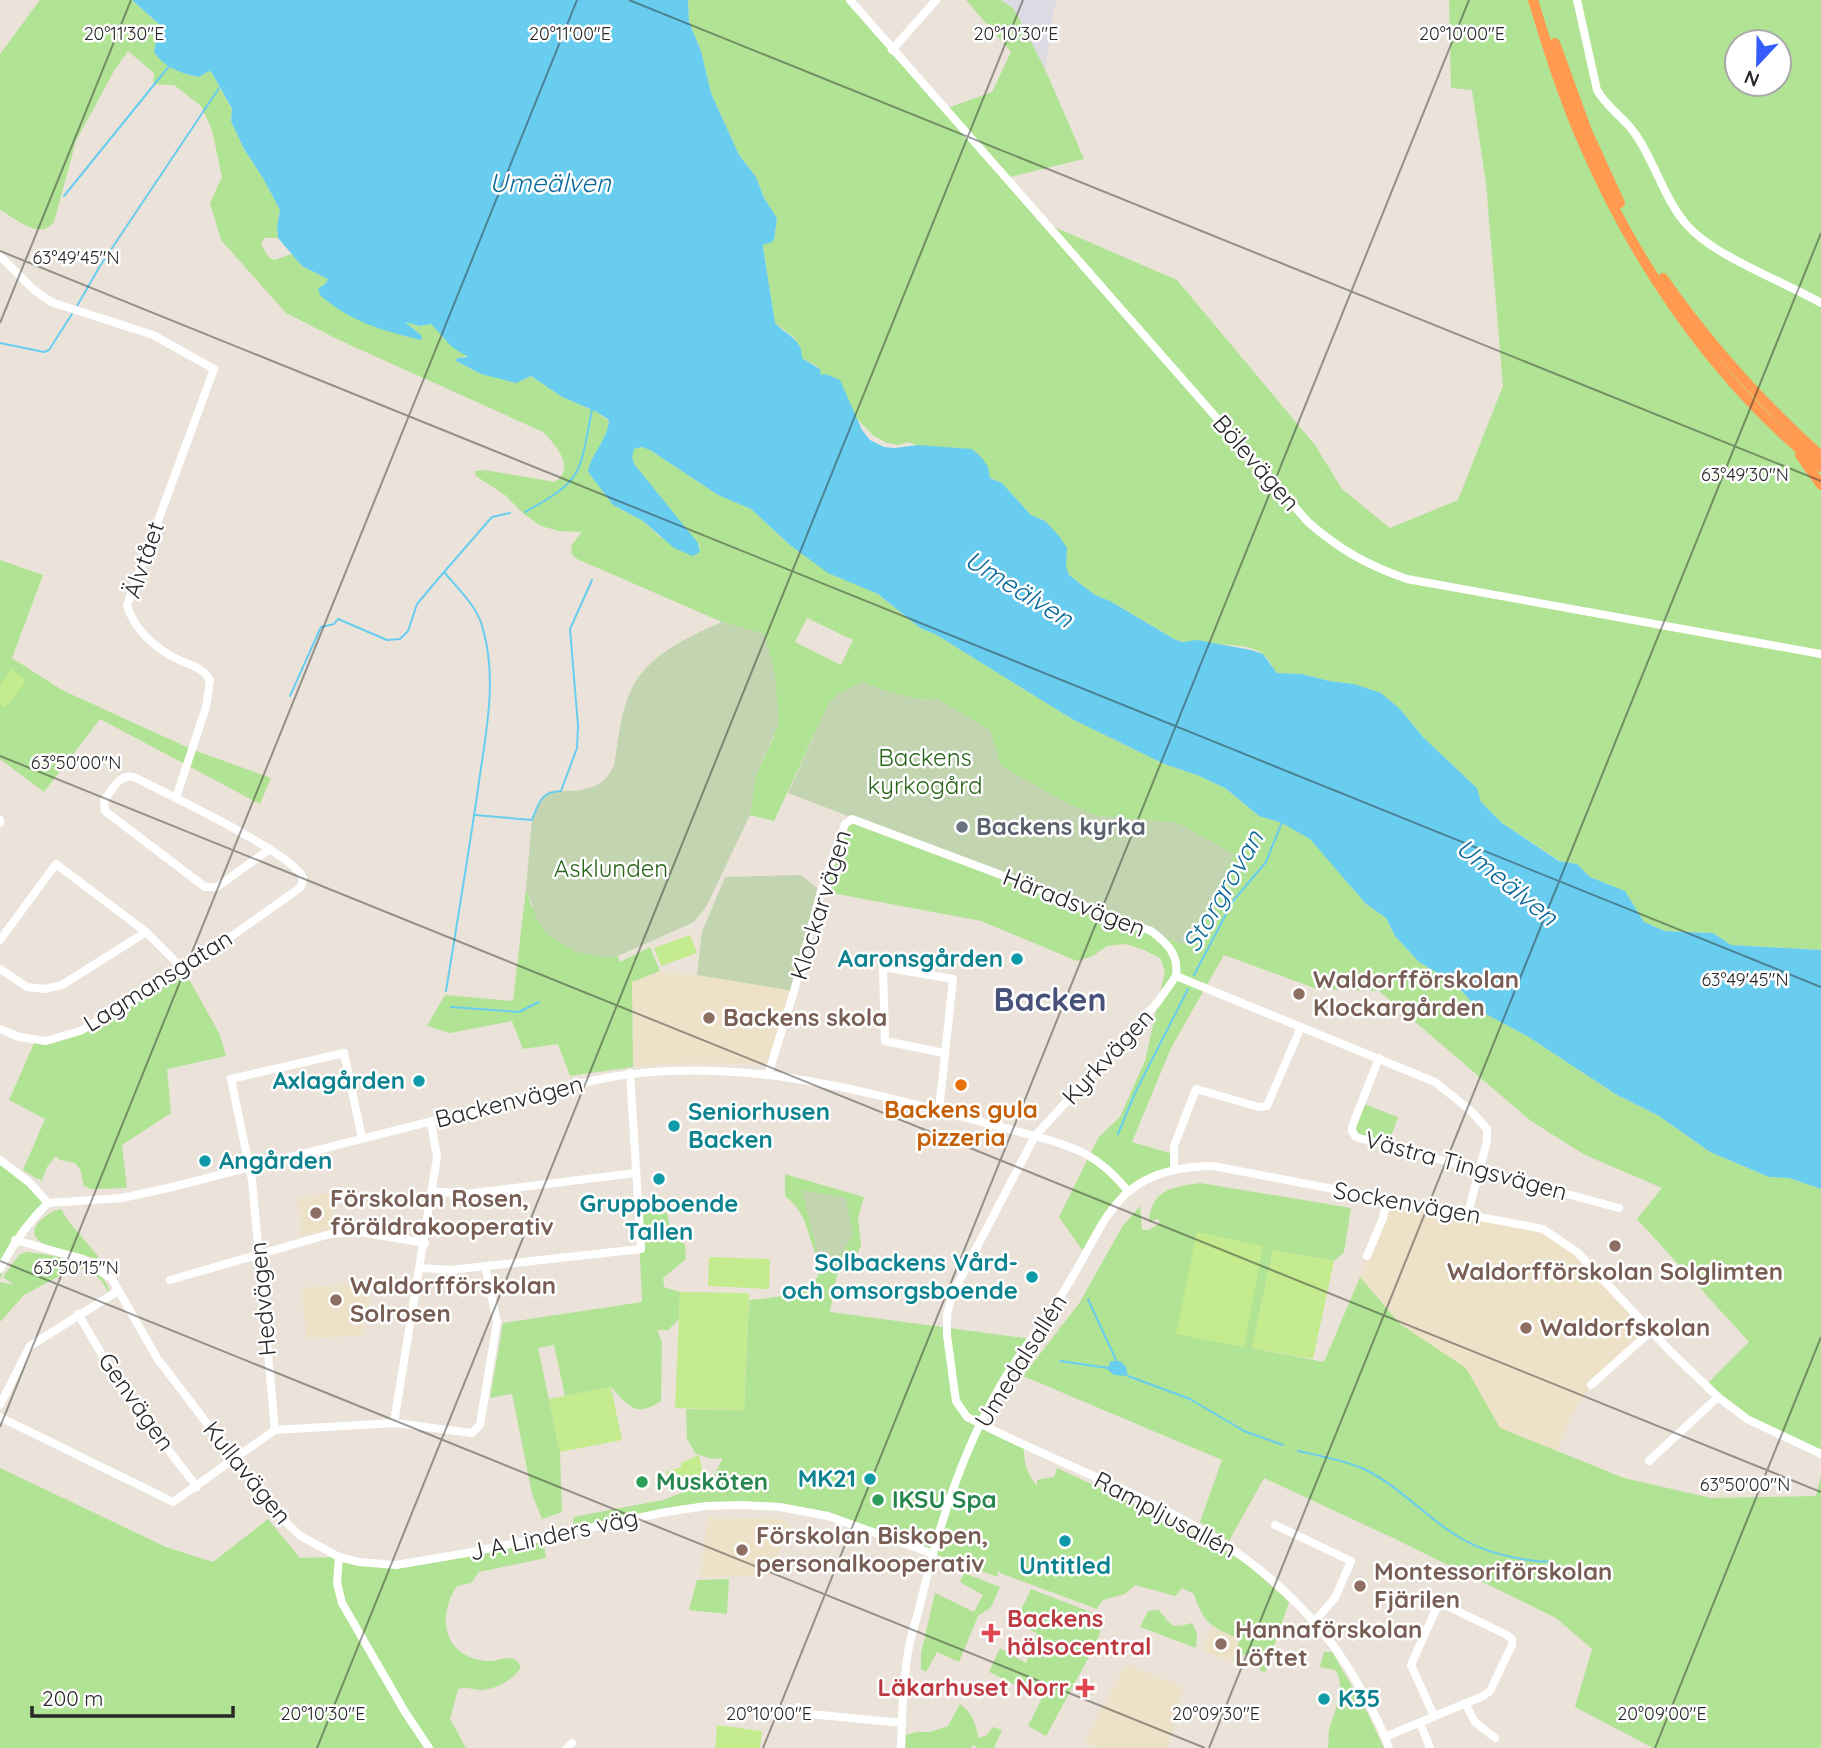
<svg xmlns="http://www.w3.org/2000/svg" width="1821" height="1748" viewBox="0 0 1821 1748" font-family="Quicksand,sans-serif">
<rect width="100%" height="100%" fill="#ebe3d9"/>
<path fill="#dcdae3" d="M1001 0H1058L1054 9 1045 69 1014 9Z"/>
<g fill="#ede1c8">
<path d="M660 971 697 975 794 991 772 1064 684 1063 633 1067 632 982Z"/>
<path d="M334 1193 333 1229 301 1236 298 1197Z"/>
<path d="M1387 1199 1555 1235 1651 1331 1591 1385 1572 1414 1557 1451 1499 1428 1466 1368 1400 1324 1360 1277Z"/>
<path d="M372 1282 363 1335 307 1339 301 1288Z"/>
<path d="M708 1517 781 1519 790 1524 770 1576 700 1577Z"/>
<path d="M1211 1627 1240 1639 1231 1662 1202 1650Z"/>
<path d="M1126 1664 1183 1687 1169 1748H1099L1084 1743Z"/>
</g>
<g fill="#b0e394" fill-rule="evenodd">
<path d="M40 0H132L159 24 154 52C166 66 181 74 199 77L209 71 212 73 232 110 231 121 244 149 263 178 280 210 277 226 278 238H264L261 245 269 257 274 260 292 254 302 266 328 279 326 283 321 286 422 336 405 322 420 326 431 324 437 328 444 339 468 356 457 358 456 361 481 374 521 381 531 376 562 397 595 411 609 421C608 440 591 455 588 472L618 508 643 521 660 537 701 548 635 465 632 458 633 448 641 447 650 450 718 495 751 509 790 545 838 578 848 580 878 594 920 628 935 634 1072 719 1164 764 1197 775 1225 788 1259 816 1282 823 1311 839 1365 903 1386 918 1395 936 1419 962 1457 985 1478 1010 1527 1036 1617 1095 1659 1116 1710 1152 1769 1177 1789 1178 1821 1189V1454L1773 1433 1705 1386 1749 1342 1637 1219 1662 1188 1585 1155 1531 1121 1379 991 1317 989 1224 955 1171 1048 1132 1142 1173 1154 1174 1169 1128 1191 1085 1254 1059 1217 1098 1138 1120 1117 1145 1061 1165 971 1160 958 1144 950 1126 944 1107 946 1093 956 1077 961 981 921 821 891 848 820 1178 823 1098 816 1068 804 1001 766 938 700C911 701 887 692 862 682L829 703 774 821 750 815 755 778 774 736 764 634 722 622 577 559 571 553 572 544 582 532 559 531 541 526 525 515 505 495 476 476 475 471 485 470 555 482C576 468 556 445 543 432L339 340 286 313 221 240 210 203 222 177 212 130 201 106 174 85 153 84 154 73 128 51 114 71 76 141 54 222C39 241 16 218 0 210V54ZM807 618 853 640 841 665 795 642Z"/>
<path d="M688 0H850L945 109 992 92 1011 52 966 0H1001L1014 9 1045 69 1084 159 1006 178 1045 223 1177 280 1315 445 1342 489 1390 528 1458 500 1503 386 1486 184 1472 90 1451 88 1449 0H1821V950L1731 945 1713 933 1665 931 1644 922 1625 891 1590 877 1577 864 1560 861 1502 823 1481 802 1476 787 1424 738 1400 709 1354 684 1329 681 1302 674 1277 673C1273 668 1269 659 1264 655 1247 639 1195 648 1174 639L1110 601 1095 595 1069 575 1045 521 1031 515 1002 483 990 478 942 447H922L908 442 899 445 887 443 874 436 857 419 843 391 821 375 817 366 802 358 795 338 775 323 763 247 764 244 774 240 777 218 764 198 756 177 739 155 711 93 701 51 689 22ZM1737 42H1779V84H1737Z"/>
<path d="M0 560 43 575 12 658 62 690 191 749 271 778 260 804 100 719 44 792 0 759Z"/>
<path d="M526 888 531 906 604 957 618 956 620 962 650 947 660 971 632 982 633 1067 570 1076 558 1044 523 1049 512 1021 450 1033 427 1026 445 995 513 1001Z"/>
<path d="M184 970 220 1035 226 1056 167 1069 171 1113 122 1145 127 1188 91 1189 84 1186 80 1169 75 1163 60 1160 56 1156 47 1167 42 1180 35 1178 23 1170 45 1119 9 1100 35 1041 59 1038Z"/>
<path d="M1361 1103 1398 1117 1388 1145 1356 1137 1352 1127Z"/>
<path d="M0 1160 48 1203 15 1240 0 1279Z"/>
<path d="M785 1174 864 1197 858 1218 861 1245 856 1257 845 1265 837 1275 830 1312 1032 1339 980 1424 1024 1445C1023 1462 1027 1473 1037 1486V1480L1054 1477 1057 1468 1186 1528 1197 1536 1196 1545 1215 1550 1223 1547 1248 1565 1289 1602 1265 1673 1259 1669 1257 1658 1244 1654 1238 1663 1233 1661 1240 1639C1213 1628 1203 1624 1194 1594L1182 1588 1175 1596 1135 1585 1125 1594 1103 1600 1097 1609 1000 1573 997 1569 998 1577 846 1522 811 1513 706 1506 574 1529 573 1517 663 1500 700 1486 709 1485 723 1458 712 1459 696 1454 687 1439 686 1409 744 1410 749 1300C766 1298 813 1296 818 1275 821 1264 813 1248 810 1238 805 1220 800 1208 785 1196Z"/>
<path d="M1200 1183 1351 1208 1344 1252 1334 1261 1273 1250 1252 1348 1324 1362 1360 1277 1400 1324 1466 1368 1500 1428 1624 1478 1711 1498 1816 1496 1821 1475V1748H1653L1575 1707 1592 1649 1556 1618 1393 1538 1264 1478 1229 1541 1200 1522 1222 1460 1023 1376 1080 1302 1122 1227 1140 1206 1142 1230H1149L1160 1223 1158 1219 1149 1222C1151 1189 1173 1187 1200 1183Z"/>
<path d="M61 1209 69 1222 98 1256 97 1259C82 1253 18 1248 38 1223 44 1216 52 1211 61 1209Z"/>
<path d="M638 1212 667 1213 670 1228 685 1245 686 1259 663 1278 664 1287 680 1292 679 1319 668 1330H657L662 1342 661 1401C636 1418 628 1406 611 1387L565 1396 554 1345 538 1348 560 1452 562 1512 542 1519 532 1494 512 1394 490 1398 503 1323 642 1302Z"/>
<path d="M26 1252C49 1254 103 1263 109 1290L108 1292C100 1276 94 1273 76 1267L24 1295 0 1322V1282L14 1285 3 1277 19 1255Z"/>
<path d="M0 1468 166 1547 213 1562 268 1519 300 1558 339 1557 385 1565 543 1538 546 1558 479 1572 471 1583 457 1586C436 1617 444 1658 487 1661 494 1662 501 1658 509 1658 516 1658 518 1662 521 1667 515 1679 495 1690 481 1690 473 1690 467 1686 458 1689L450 1719 466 1748H0Z"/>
<path d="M964 1573 1000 1587 991 1607 978 1616 959 1662 937 1652 926 1672 921 1669V1653L935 1593 974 1612 983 1595 960 1582Z"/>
<path d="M729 1579 727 1614 689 1610 697 1580Z"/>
<path d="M1031 1589 1101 1616 1100 1633 1096 1644 1046 1736 1028 1726 1042 1698 989 1672 1000 1648 1026 1663 1037 1633 1015 1623Z"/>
<path d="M1154 1610H1159C1172 1626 1170 1629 1192 1623L1197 1633 1196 1648 1140 1627 1148 1611Z"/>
<path d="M1324 1652H1332L1367 1712 1384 1748H1328C1329 1742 1328 1736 1329 1731 1333 1712 1348 1689 1335 1670L1320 1667Z"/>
<path d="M960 1704C971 1711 977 1725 978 1738L986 1736 993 1727 1002 1730 994 1748H978L973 1745 971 1748H905L906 1735 916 1732H930L948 1726Z"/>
</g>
<g fill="#c2d5b0">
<path d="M722 622 764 634 775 673 779 723 755 778 750 815 706 907 694 922 618 956 604 957 576 952 549 936 537 920 526 888 532 820 543 796 550 791C576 791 603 793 614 765 618 742 620 717 629 695 643 657 687 637 722 622Z"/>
<path d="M862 682 882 690 921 700 938 699 990 730 1001 766 1068 804 1098 816 1178 823 1234 854 1194 942 1182 944 788 793 829 703 836 695Z"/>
<path d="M801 875 821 891 794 991 697 975 702 932 725 877Z"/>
<path d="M802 1190 846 1198 853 1235 839 1259 820 1265Z"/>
</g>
<g fill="#c5eb8f">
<path d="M12 669 26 681 5 708 0 704V685Z"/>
<path d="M690 935 697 953 661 966 654 948Z"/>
<path d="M1197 1232 1263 1246 1244 1347 1176 1334Z"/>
<path d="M1273 1250 1334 1261 1313 1359 1252 1348Z"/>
<path d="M709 1257 770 1259 769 1289 708 1286Z"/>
<path d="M680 1292 749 1293 744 1410 675 1408Z"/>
<path d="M611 1387 622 1440 560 1452 549 1399Z"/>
<path d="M699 1455 703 1473 669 1489 666 1472 681 1467V1463Z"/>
<path d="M717 1725 762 1731 760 1748H715Z"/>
</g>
<g fill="#69cdf0">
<path d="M132 0H688L689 22 701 51 711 93 739 155 756 177 764 198 777 218 774 240 770 243 764 244 763 247 775 323C786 335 803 339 802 358L820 369 821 375 826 374 840 380 862 430 870 440 884 447 895 448 917 445 972 449 982 458 988 467 990 478 1002 483 1031 515 1045 521 1059 536 1067 548 1066 567 1069 575 1095 595 1110 601 1174 639 1182 642 1197 640 1251 650 1263 654 1277 673 1302 674 1329 681 1354 684 1381 693 1400 709 1424 738 1477 788 1481 802 1502 823 1559 861 1577 864 1590 877 1625 891 1644 922 1665 931 1713 933 1731 945 1821 950V1189L1789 1178 1769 1177 1710 1152 1659 1116 1617 1095 1527 1036 1478 1010 1457 985 1419 962 1395 936 1386 918 1365 903 1310 839 1282 823 1259 816 1225 788 1197 775 1164 764 1072 719 935 634 920 628 878 594 828 573 790 545 751 509 718 495 650 450 641 447 634 449 632 458 635 465 698 543 700 552 693 556 674 548 643 521 613 505 588 472C590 455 608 440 609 420L595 411 562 397 531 376 516 383 481 374 456 361 457 358 468 357 452 347 431 324 420 326 405 322 422 336 421 340C383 331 349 321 320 295L318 289 326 283 328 279 302 266 278 238 277 226 280 210 263 178 244 149 231 121 232 109 212 73 209 71 199 77C183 74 163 67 154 52L159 24Z"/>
<path d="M1111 1361H1120L1126 1367 1128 1376 1114 1375 1107 1369Z"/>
</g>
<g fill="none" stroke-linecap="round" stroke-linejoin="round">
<g stroke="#69cdf0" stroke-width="2">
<path d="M64 196 170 65"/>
<path d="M77 306 100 266 219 88"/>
<path d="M0 343 44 352 49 350 72 314"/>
<path d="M525 512C585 479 579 474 592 410"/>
<path d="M444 572C458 589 478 607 483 629 498 682 485 736 478 789 468 857 457 924 446 991"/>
<path d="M290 696 321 627 334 624 338 619 387 640 400 639 408 631 417 604 444 572 492 517 510 513"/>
<path d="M475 815 532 820C539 803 540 792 561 791L577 748 578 726 570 629 592 580"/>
<path d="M1194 975 1233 901 1266 862 1282 822"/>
<path d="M451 1007 519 1012 539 1002"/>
<path d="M1118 1134 1135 1093 1188 989"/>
<path d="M1088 1299 1116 1360"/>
<path d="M1060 1361 1108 1368"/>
<path d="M1128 1376 1190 1399 1244 1431 1283 1445"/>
<path d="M1298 1451C1320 1456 1344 1460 1364 1469 1397 1485 1421 1512 1451 1532 1479 1552 1519 1561 1552 1562"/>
</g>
<g stroke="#fff" stroke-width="8">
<path d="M850 0 1308 522C1340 550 1367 565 1407 579L1821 654"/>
<path d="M1577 0 1597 90C1607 108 1625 118 1636 135 1655 163 1664 198 1686 224 1713 256 1783 281 1821 303"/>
<path d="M892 50 936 0"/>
<path d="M0 256 33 289 51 302 153 335 214 369 127 605C134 630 156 649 179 660 191 665 203 668 210 680L206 707 176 798"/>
<path d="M0 820V823"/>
<path d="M0 940 56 864 146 932 184 970"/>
<path d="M0 969 27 987 44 989 62 985 146 932"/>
<path d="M1176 976 1157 1003 1035 1136 953 1293 947 1314V1336L956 1401 967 1417C1111 1492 1259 1524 1351 1672 1365 1696 1380 1722 1389 1748"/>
<path d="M0 1029 19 1037 46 1041 80 1031 184 970 301 887 303 878C293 853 165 793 134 777 119 773 112 790 104 801L105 811 205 887H217L270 849"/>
<path d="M1379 1058 1352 1127V1131L1356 1137 1619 1208"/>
<path d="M768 1075 794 991 821 891 845 824 852 819 1151 931C1167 943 1179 954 1176 976L1435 1082 1471 1111 1487 1129V1141L1468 1213"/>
<path d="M939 1110 953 979 883 967 885 1041 944 1053"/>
<path d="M0 1160 30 1183 48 1203"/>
<path d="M1174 1169V1146L1196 1089 1259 1107 1267 1106 1301 1027"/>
<path d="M433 1191 465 1194 635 1173"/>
<path d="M48 1203 122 1198 168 1188 595 1080C745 1049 891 1099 1035 1136 1079 1148 1099 1156 1128 1191"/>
<path d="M15 1240 83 1259 112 1279 157 1358 270 1506 299 1535 339 1557 359 1562 396 1565 467 1553 666 1512 706 1506 742 1505 780 1507 828 1516 931 1553"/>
<path d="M1367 1256 1383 1218 1387 1199"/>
<path d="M421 1268 450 1270 641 1249 630 1073"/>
<path d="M0 1269C13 1244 27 1223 48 1203"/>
<path d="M170 1280 330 1234 360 1232 425 1243"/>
<path d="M78 1314 125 1394 197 1487"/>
<path d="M1591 1385 1651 1331"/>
<path d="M0 1405 30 1346 118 1291"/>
<path d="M0 1417 173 1502 275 1430 394 1423 472 1433 480 1425 497 1322 485 1266"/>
<path d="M394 1423 437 1157 431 1122"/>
<path d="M275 1430 252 1180 231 1079 344 1053 362 1138"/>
<path d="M1649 1461 1718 1397"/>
<path d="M1275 1525 1351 1561 1335 1598 1315 1621"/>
<path d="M339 1557 337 1583 342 1603 405 1712 429 1748"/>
<path d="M1465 1703 1475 1722 1495 1738"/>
<path d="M798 1707 810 1714 902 1723"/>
<path d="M1420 1723 1430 1748"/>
<path d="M1385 1737 1483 1696 1490 1691 1512 1645V1639L1507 1635 1447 1606H1441L1436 1609 1411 1665 1434 1716"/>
<path d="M567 1748 572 1743"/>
<path d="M901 1748C902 1714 903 1676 910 1642 913 1628 918 1615 921 1601 940 1521 964 1444 1008 1373 1025 1346 1045 1321 1062 1294 1108 1223 1111 1167 1213 1166L1543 1229 1577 1252 1671 1352 1718 1397 1747 1419 1821 1454"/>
</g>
<g stroke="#ff9a50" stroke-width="10">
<path d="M1533 0C1548 49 1563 98 1584 145 1637 267 1717 384 1821 467"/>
<path d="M1555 43 1587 131 1620 203"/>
<path d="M1663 278C1709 344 1761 402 1821 456"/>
<path d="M1800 455 1821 485"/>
</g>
</g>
<path fill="none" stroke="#282828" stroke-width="2" stroke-opacity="0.45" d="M629 0 1821 481M0 251 1821 987M0 323 131 0M0 756 1821 1492M0 1261 1205 1748M0 1427 577 0M317 1748 1023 0M763 1748 1469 0M1209 1748 1821 233M1655 1748 1821 1337"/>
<circle fill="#6b7280" stroke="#fff" stroke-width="2.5" cx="962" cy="827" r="7"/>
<g fill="#0f9aa8" stroke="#fff" stroke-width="2.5">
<circle cx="1017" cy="959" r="7"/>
<circle cx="419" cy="1081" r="7"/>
<circle cx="674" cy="1126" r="7"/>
<circle cx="205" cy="1161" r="7"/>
<circle cx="659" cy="1179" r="7"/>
<circle cx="1032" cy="1277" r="7"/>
<circle cx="870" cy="1479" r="7"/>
<circle cx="1065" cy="1541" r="7"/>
<circle cx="1324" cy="1699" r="7"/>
</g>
<g fill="#8d6e63" stroke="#fff" stroke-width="2.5">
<circle cx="1299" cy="994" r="7"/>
<circle cx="709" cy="1018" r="7"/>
<circle cx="316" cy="1213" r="7"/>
<circle cx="1615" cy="1246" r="7"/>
<circle cx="336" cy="1300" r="7"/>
<circle cx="1526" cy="1328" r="7"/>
<circle cx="742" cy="1550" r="7"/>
<circle cx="1360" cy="1586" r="7"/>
<circle cx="1221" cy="1644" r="7"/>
</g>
<circle fill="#e8710a" stroke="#fff" stroke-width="2.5" cx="961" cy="1085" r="7"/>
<g fill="#2e9e5b" stroke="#fff" stroke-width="2.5">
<circle cx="642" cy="1482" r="7"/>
<circle cx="878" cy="1500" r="7"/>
</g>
<g fill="#e0444e" stroke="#fff" stroke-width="2.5">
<path d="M987.5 1622.5h7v7h7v7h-7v7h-7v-7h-7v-7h7z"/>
<path d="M1081.5 1677.5h7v7h7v7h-7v7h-7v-7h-7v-7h7z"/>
</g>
<g text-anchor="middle" stroke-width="5" stroke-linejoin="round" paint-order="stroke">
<g font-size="24" fill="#282828" stroke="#fff">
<text transform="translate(1256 463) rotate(49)" y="8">Bölevägen</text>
<text transform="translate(144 560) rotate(-71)" y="8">Älvtået</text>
<text transform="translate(1074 903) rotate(21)" y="8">Häradsvägen</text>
<text transform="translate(821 905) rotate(-73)" y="8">Klockarvägen</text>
<text transform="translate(158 981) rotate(-32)" y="8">Lagmansgatan</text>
<text transform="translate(1108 1057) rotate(-47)" y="8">Kyrkvägen</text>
<text transform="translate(509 1102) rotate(-14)" y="8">Backenvägen</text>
<text transform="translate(1466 1166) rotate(15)" y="8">Västra Tingsvägen</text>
<text transform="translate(1407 1203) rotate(10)" y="8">Sockenvägen</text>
<text transform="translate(263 1299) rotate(-95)" y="8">Hedvägen</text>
<text transform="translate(1021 1361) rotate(-58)" y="8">Umedalsallén</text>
<text transform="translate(136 1402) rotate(55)" y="8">Genvägen</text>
<text transform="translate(247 1473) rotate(51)" y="8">Kullavägen</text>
<text transform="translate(1165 1515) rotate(28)" y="8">Rampljusallén</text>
<text transform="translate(554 1535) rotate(-12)" y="8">J A Linders väg</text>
</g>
<g font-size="24" fill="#296518" stroke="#fff">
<text x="925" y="766">Backens<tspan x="925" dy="28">kyrkogård</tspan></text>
<text x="611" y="877">Asklunden</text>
</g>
<g font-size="24" font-weight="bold" fill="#5b616d" stroke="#fff" text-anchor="start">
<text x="976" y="835">Backens kyrka</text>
</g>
<g font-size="24" font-weight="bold" fill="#0d838f" stroke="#fff" text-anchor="end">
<text x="1003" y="967">Aaronsgården</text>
<text x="405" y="1089">Axlagården</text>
<text x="688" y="1120" text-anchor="start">Seniorhusen<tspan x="688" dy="28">Backen</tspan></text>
<text x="219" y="1169" text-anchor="start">Angården</text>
<text x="659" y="1212" text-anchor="middle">Gruppboende<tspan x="659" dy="28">Tallen</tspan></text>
<text x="1018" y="1271">Solbackens Vård-<tspan x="1018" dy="28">och omsorgsboende</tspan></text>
<text x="856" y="1487">MK21</text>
<text x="1065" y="1574" text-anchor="middle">Untitled</text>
<text x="1338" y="1707" text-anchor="start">K35</text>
</g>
<g font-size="24" font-weight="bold" fill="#785e54" stroke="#fff" text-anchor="start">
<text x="1313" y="988">Waldorfförskolan<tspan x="1313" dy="28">Klockargården</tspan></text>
<text x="723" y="1026">Backens skola</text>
<text x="330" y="1207">Förskolan Rosen,<tspan x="330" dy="28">föräldrakooperativ</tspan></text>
<text x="1615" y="1280" text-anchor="middle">Waldorfförskolan Solglimten</text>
<text x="350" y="1294">Waldorfförskolan<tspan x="350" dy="28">Solrosen</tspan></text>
<text x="1540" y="1336">Waldorfskolan</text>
<text x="756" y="1544">Förskolan Biskopen,<tspan x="756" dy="28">personalkooperativ</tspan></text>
<text x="1374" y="1580">Montessoriförskolan<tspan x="1374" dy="28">Fjärilen</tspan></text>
<text x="1235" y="1638">Hannaförskolan<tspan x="1235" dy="28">Löftet</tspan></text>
</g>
<g font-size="24" font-weight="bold" fill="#c56008" stroke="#fff">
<text x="961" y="1118">Backens gula<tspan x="961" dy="28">pizzeria</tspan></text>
</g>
<g font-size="24" font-weight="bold" fill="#27864d" stroke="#fff" text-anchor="start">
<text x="656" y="1490">Musköten</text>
<text x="892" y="1508">IKSU Spa</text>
</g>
<g font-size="24" font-weight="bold" fill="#be3a42" stroke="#fff" text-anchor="start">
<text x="1007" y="1627">Backens<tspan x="1007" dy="28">hälsocentral</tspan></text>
<text x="1069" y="1696" text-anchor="end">Läkarhuset Norr</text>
</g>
<g font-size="26" font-style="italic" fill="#0b6a99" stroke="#fff">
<text x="550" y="192">Umeälven</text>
<text transform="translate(1019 589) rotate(32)" y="9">Umeälven</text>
<text transform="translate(1507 882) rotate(39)" y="9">Umeälven</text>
<text transform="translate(1223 891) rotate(-60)" y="9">Storgrovan</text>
</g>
<g font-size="32" font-weight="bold" fill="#485179" stroke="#fff">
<text x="1050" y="1011">Backen</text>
</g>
</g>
<g font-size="18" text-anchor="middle" fill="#282828" stroke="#fff" stroke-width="5" stroke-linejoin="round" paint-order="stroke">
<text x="124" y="40">20°11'30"E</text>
<text x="1016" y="40">20°10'30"E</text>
<text x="1462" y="40">20°10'00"E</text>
<text x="570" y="40">20°11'00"E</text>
<text x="76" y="264">63°49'45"N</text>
<text x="1745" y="481">63°49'30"N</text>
<text x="76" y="769">63°50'00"N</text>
<text x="1745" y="986">63°49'45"N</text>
<text x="76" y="1274">63°50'15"N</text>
<text x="1745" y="1491">63°50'00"N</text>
<text x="323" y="1720">20°10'30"E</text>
<text x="769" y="1720">20°10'00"E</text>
<text x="1216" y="1720">20°09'30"E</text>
<text x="1662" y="1720">20°09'00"E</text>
</g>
<g transform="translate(1758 63) rotate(202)"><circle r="33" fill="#ffffff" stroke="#a9a9a9" stroke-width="2"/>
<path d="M0-5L12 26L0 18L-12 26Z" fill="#355cfc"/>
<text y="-10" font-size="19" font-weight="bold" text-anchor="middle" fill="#282828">N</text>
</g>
<path d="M32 1706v10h201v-10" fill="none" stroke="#282828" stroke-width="3.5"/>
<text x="42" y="1706" font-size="21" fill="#282828" stroke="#ffffff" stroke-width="5" paint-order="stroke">200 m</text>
</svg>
